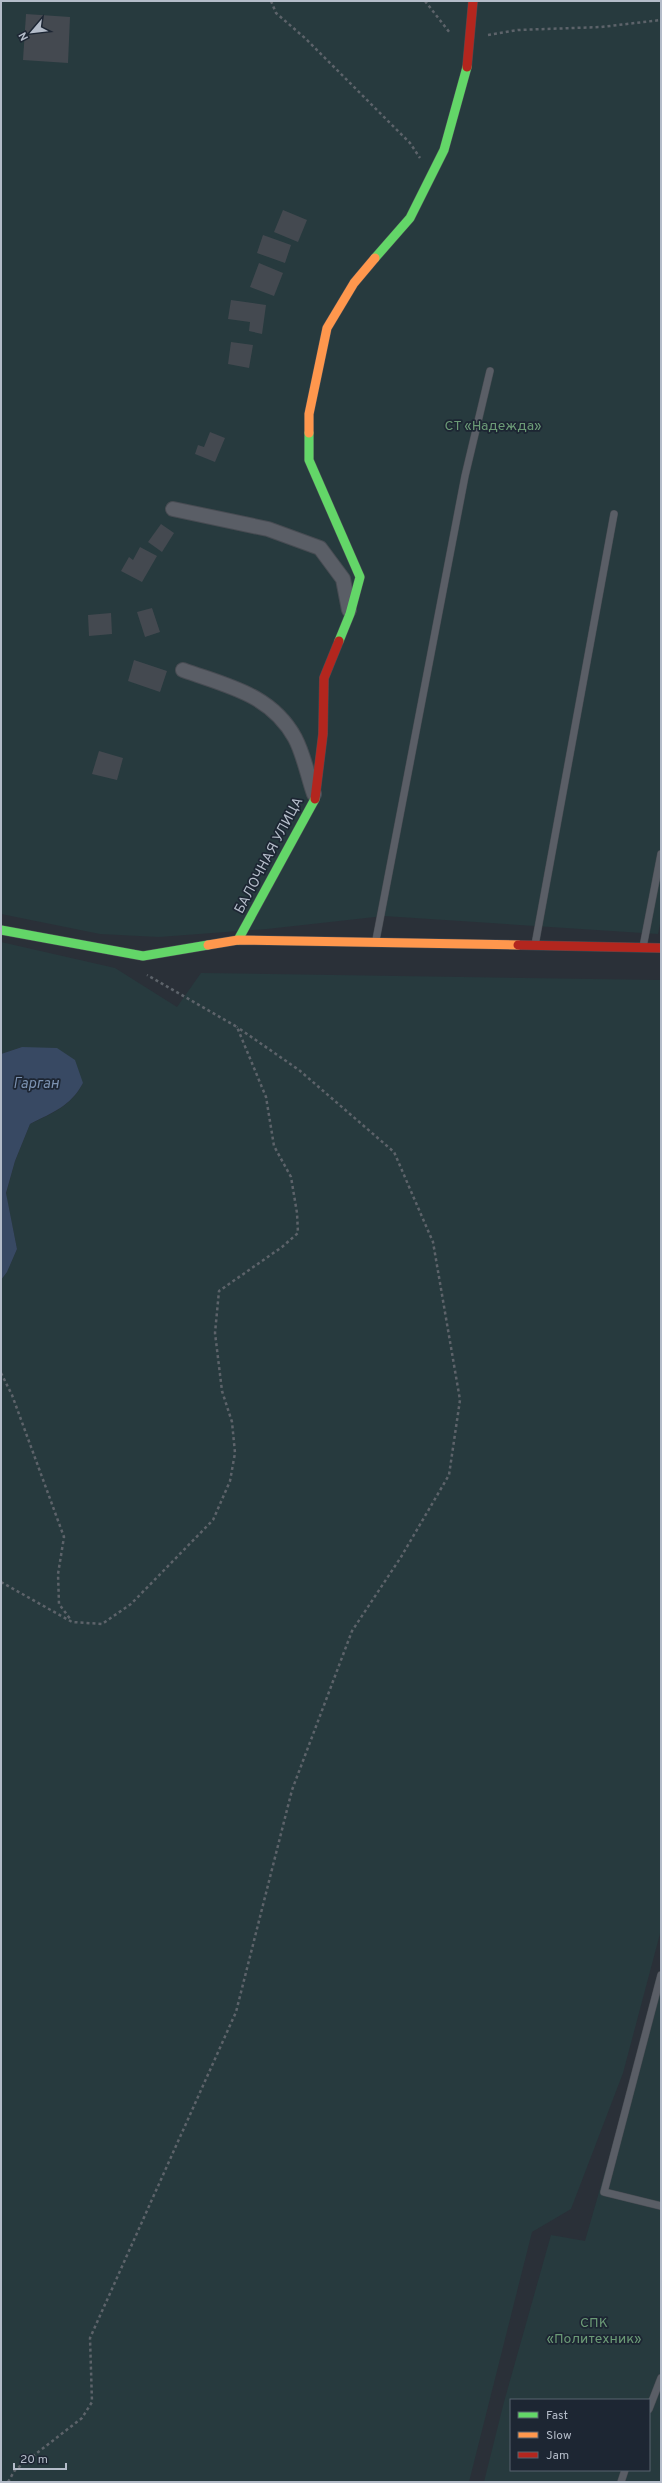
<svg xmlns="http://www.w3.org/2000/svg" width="662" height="2483" viewBox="0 0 662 2483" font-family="Overpass,sans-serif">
<rect width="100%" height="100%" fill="#2a3038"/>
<g fill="#273a3e" fill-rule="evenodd">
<path d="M1 1H661V919L658 934 384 916 267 929 159 937 100 934 1 914Z"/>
<path d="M1 942 115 968 177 1007 201 973 661 980V1930L623 2073 571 2209 532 2232 469 2482H1V1280L7 1272 17 1249 6 1194 15 1161 30 1124C53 1113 71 1106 83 1083L22 1047 1 1054Z"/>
<path d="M661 1976V2482H484L504 2402 551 2235 585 2241ZM511 2400H649V2470H511Z"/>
</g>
<path fill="#384963" d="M22 1047 57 1048 75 1060 83 1083C70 1107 53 1112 30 1124L15 1161 6 1193 17 1249 7 1272 1 1280V1054Z"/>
<g fill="#444950">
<path d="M26 14 70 17 68 63 23 60Z"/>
<path d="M283 210 307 220 298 242 274 232Z"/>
<path d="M263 235 291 245 285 263 257 253Z"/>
<path d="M259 263 283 273 274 296 250 287Z"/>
<path d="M231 300 266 305 262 334 249 331 250 322 228 319Z"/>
<path d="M231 342 253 345 249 368 228 364Z"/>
<path d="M210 432 225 438 215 462 195 454 198 445 204 447Z"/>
<path d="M161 524 174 533 162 552 148 542Z"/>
<path d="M140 547 157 556 142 582 121 571 129 557 133 560Z"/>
<path d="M152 608 160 632 145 637 137 612Z"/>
<path d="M111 613 112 634 89 636 88 615Z"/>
<path d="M134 660 167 671 160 692 128 681Z"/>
<path d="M99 751 123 758 117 780 92 774Z"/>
</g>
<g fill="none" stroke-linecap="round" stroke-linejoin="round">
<defs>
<g id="lane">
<path d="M376 940 465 476 490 371"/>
<path d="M535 945 614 514"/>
<path d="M643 947 661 854"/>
<path d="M661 1975 604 2192 661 2206"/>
<path d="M649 2409 661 2378"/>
<path d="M621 2482 625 2470"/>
</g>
<g id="street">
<path d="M173 509 268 529 320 548 343 579 349 610"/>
<path d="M183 670C227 686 271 694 295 738 304 755 308 777 314 794"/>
</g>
<g id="fast">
<path d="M375 258 410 218 444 150 467 67"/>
<path d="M309 433V460L360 577 350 614 339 641"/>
<path d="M1 930 143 956 208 945"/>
<path d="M238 940 315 799"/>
</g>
<g id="slow">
<path d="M309 433V414L327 328 354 283 375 258"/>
<path d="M208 945 238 940 518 945"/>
</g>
<g id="jam">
<path d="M467 67 473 1"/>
<path d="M315 799 323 734 324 678 339 641"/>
<path d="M518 945 661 948"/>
</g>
</defs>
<use href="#lane" stroke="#484c53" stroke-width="8"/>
<use href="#street" stroke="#484c53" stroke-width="16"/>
<use href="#fast" stroke="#484c53" stroke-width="10"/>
<use href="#slow" stroke="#484c53" stroke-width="10"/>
<use href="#jam" stroke="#484c53" stroke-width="10"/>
<g stroke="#5d636a" stroke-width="2.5" stroke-dasharray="3 3" stroke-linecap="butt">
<path d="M271 1 276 13 306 39 410 143 420 158"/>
<path d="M425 1 450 33"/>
<path d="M488 35 518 30 601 27 661 20"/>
<path d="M1 1373 12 1395 64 1537 58 1574 59 1604 71 1620"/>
<path d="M1 1582 72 1622 102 1624 131 1604 213 1520 230 1481 235 1453 232 1422 222 1391 215 1333 219 1291 282 1247 298 1233 297 1213 291 1177 274 1146 266 1097 237 1027 147 975"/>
<path d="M8 2482 15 2470 82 2418 92 2402 90 2338 236 2012 292 1790 352 1631 401 1557 449 1475 460 1400 433 1242 394 1152 299 1070 237 1027"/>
</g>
<use href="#lane" stroke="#5a5e66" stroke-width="7"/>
<use href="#street" stroke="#5a5e66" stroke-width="14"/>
<use href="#fast" stroke="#63d668" stroke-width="9"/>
<use href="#slow" stroke="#ff974d" stroke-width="9"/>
<use href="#jam" stroke="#b3261e" stroke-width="9"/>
</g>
<g text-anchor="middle" stroke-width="3.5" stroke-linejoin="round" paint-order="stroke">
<g font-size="14" fill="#6b9a76" stroke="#1d2633">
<text x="493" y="430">СТ «Надежда»</text>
<text x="594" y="2327">СПК<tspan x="594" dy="16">«Политехник»</tspan></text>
</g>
<g font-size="14" fill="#b4bcc9" stroke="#1d2633">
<text transform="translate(268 855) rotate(-62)" y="5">БАЛОЧНАЯ УЛИЦА</text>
</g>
<g font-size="15" font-style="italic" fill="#7c92b1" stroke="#1d2633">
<text x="36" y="1088">Гарган</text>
</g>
</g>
<rect width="662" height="2483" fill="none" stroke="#b4bcc9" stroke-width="4"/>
<rect x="510" y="2399" width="140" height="72" fill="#1d2633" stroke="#59626f"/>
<rect x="518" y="2412" width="20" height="6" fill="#63d668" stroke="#59626f"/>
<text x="546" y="2419" font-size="12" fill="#b4bcc9">Fast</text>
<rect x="518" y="2432" width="20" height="6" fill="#ff974d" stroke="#59626f"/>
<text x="546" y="2439" font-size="12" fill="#b4bcc9">Slow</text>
<rect x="518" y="2452" width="20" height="6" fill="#b3261e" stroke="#59626f"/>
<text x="546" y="2459" font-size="12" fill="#b4bcc9">Jam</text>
<g transform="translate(32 32) rotate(242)" stroke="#1d2633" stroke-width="3" paint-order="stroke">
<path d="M0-3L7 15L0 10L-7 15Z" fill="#b4bcc9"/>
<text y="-6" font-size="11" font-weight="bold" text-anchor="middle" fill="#b4bcc9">N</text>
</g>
<path d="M14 2463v6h52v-6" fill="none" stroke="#b4bcc9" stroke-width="2"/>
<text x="20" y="2463" font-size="12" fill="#b4bcc9" stroke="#1d2633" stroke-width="3" paint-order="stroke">20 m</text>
</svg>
